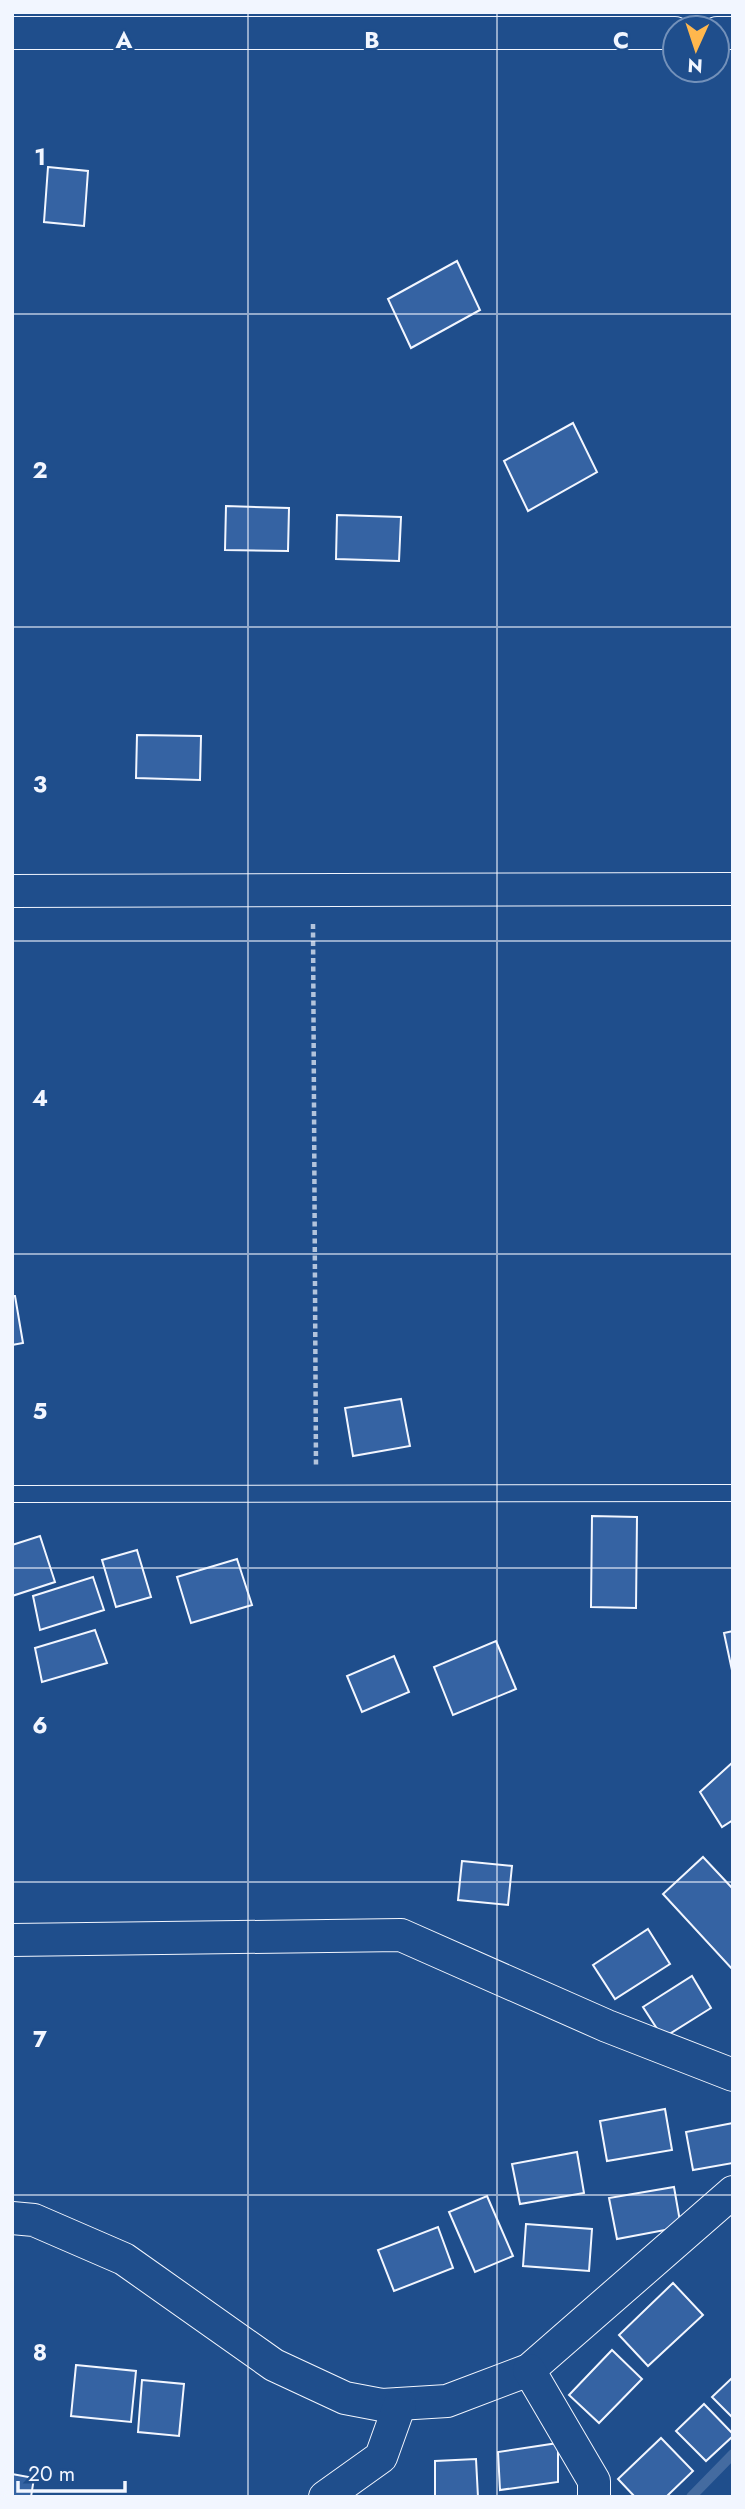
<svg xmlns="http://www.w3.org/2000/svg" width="745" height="2509" viewBox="0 0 745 2509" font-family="Jost,sans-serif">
<rect width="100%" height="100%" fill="#1f4e8c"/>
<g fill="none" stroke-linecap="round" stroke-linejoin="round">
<path stroke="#446ba0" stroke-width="10" d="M691 2497 733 2454"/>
</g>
<g fill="#3563a3" stroke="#f2f6ff" stroke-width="2">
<path d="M48 167 88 171 84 226 44 222Z"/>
<path d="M457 261 480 310 411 348 388 299Z"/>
<path d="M573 423 597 472 528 511 504 461Z"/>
<path d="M226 506 289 508 288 551 225 550Z"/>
<path d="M337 515 401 517 399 561 336 559Z"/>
<path d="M137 735 201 736 200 780 136 778Z"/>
<path d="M12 1296H15L23 1343 12 1345Z"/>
<path d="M401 1399 410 1446 353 1456 345 1408Z"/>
<path d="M592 1516 637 1517 636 1608 591 1607Z"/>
<path d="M40 1536 55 1582 12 1596V1545Z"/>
<path d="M137 1550 151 1597 116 1607 102 1560Z"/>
<path d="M237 1559 252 1605 191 1623 177 1577Z"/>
<path d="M93 1577 104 1610 40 1630 33 1596Z"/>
<path d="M95 1630 107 1663 42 1682 35 1648Z"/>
<path d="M733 1631V1675L724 1633Z"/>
<path d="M496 1641 516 1689 453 1715 434 1667Z"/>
<path d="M394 1656 409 1692 362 1712 347 1676Z"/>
<path d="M733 1762V1820L722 1827 700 1792Z"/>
<path d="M703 1857 733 1889V1970L663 1894Z"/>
<path d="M462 1861 512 1866 508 1905 458 1900Z"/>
<path d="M648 1929 670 1964 615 1999 593 1965Z"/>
<path d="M692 1976 711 2008 663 2038 643 2007Z"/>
<path d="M665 2109 672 2150 607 2161 600 2121Z"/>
<path d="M733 2123V2163L693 2170 686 2132Z"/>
<path d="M577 2152 584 2193 520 2204 512 2164Z"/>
<path d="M674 2187 681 2227 617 2239 609 2198Z"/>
<path d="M487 2196 513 2256 475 2272 449 2212Z"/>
<path d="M526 2224 592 2229 589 2271 523 2266Z"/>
<path d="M438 2227 453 2268 394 2291 378 2250Z"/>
<path d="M673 2283 703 2315 648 2366 619 2335Z"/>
<path d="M612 2350 642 2379 599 2423 569 2395Z"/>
<path d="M76 2365 136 2371 131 2422 71 2416Z"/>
<path d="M733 2377V2418L712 2397Z"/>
<path d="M142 2380 184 2384 179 2436 138 2432Z"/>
<path d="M704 2404 733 2434V2436L706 2461 676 2431Z"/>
<path d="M661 2438 693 2471 666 2497H635L618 2479Z"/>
<path d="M558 2443V2482L500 2490 498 2452Z"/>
<path d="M476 2459 478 2497H435V2461Z"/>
<path d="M12 2474 34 2478 31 2497H12Z"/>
</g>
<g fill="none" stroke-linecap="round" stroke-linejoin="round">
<defs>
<path id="lane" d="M12 1494 733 1493"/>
<g id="street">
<path d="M12 33H675"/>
<path d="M717 33H733"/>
<path d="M12 891 733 889"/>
<path d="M12 1940 401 1935 607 2026 733 2075"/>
<path d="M12 2218 34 2220 124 2259 274 2365 345 2398 382 2405 447 2401 529 2370 733 2192"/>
<path d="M529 2370 594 2481V2497"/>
<path d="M325 2497 381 2457 400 2404"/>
</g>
</defs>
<use href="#lane" stroke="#f2f6ff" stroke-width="18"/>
<use href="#street" stroke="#f2f6ff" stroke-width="34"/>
<path stroke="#b3c4dc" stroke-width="4.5" stroke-dasharray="5 3.5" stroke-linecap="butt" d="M313 924 316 1468"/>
<use href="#lane" stroke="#1f4e8c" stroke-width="16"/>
<use href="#street" stroke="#1f4e8c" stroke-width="32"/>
</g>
<path fill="none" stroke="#f2f6ff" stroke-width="2" stroke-opacity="0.55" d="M248 12V2497M497 12V2497M12 314H733M12 627H733M12 941H733M12 1254H733M12 1568H733M12 1882H733M12 2195H733"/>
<g font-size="23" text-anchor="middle" font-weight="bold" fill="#f2f6ff" stroke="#1f4e8c" stroke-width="5" stroke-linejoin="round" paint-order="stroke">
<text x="124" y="48">A</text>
<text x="372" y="48">B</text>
<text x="621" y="48">C</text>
<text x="40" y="165">1</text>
<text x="40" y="478">2</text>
<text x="40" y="792">3</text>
<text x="40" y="1106">4</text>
<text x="40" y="1419">5</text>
<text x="40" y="1733">6</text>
<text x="40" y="2047">7</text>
<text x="40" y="2360">8</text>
</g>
<rect width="745" height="2509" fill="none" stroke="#f2f6ff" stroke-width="28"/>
<g transform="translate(696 49) rotate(183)"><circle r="33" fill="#1f4e8c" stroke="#7391ba" stroke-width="2"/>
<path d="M0-5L12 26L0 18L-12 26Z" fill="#ffb74d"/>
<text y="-10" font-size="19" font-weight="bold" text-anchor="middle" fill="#f2f6ff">N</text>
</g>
<path d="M18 2481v10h107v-10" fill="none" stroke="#f2f6ff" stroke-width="3.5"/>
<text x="28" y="2481" font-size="21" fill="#f2f6ff" stroke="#1f4e8c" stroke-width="5" paint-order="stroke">20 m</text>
</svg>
